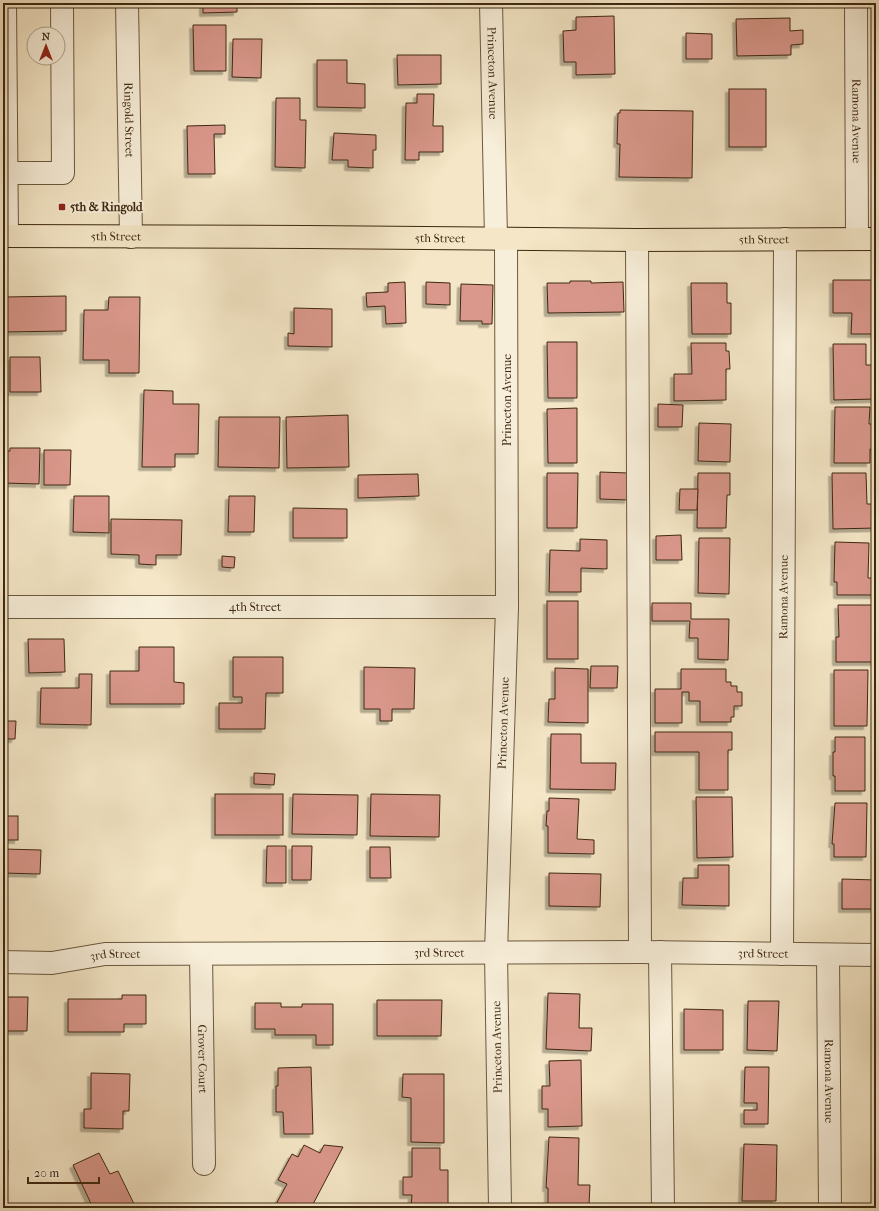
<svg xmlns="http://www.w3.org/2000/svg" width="879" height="1211" viewBox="0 0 879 1211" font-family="'IM FELL French Canon',serif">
<defs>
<filter id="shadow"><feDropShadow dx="-3.5" dy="3.5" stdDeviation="0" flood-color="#0004"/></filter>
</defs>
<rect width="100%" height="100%" fill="#f4e6c6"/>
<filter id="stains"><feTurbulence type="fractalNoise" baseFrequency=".005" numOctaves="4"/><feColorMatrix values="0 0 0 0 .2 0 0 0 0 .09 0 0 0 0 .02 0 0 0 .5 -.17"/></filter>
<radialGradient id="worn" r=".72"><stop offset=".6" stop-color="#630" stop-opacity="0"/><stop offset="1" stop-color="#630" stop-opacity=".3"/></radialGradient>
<g fill="#da988c" stroke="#3e2811" filter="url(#shadow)">
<path d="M203 3H237V12L203 13Z"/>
<path d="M614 16 615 74 576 75V62H564L563 31 576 30V17Z"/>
<path d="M790 18V31L803 30V44L791 45V55L737 56 736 19Z"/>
<path d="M193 25H226V71H194Z"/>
<path d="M686 33 712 34V59H686Z"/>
<path d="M233 39H262L261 78 232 77Z"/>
<path d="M397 55H441V84L398 85Z"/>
<path d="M317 60H347V83L365 84V108L317 107Z"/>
<rect x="729" y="89" width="37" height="58"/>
<path d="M417 94H434L433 126H443V152H419V160H405L406 103H417Z"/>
<path d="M276 98H300V120H306L305 168 275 167Z"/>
<path d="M620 110 693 111 692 178 619 177 620 144H617L618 113H620Z"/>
<path d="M225 125V134H214L215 174H188L187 126Z"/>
<path d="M334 133 376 135V150H373V168L348 167V160H332Z"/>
<path d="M833 280H876V334H851L852 313H833Z"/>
<path d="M570 281H591V283L623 282 624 312 548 313 547 283H570Z"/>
<path d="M405 282 406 323 386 324 385 306 367 307 366 293 388 292V283Z"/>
<path d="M426 282 450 283V305L426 304Z"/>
<path d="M691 283H727V303H731V334H692Z"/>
<path d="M461 284 493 285 492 324H482V321H460Z"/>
<path d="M66 296V331L3 332V297Z"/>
<path d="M109 297H140L139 373H109V360H83L84 310H108Z"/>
<path d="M294 308 332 309V347L288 346V333L294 334Z"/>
<path d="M547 342H577V398H548Z"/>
<path d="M691 343H726V351H729L730 369H726V400L674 401V374H692Z"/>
<path d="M833 344H866V365H876V399L834 400Z"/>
<path d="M10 357H40L41 392H10Z"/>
<path d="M144 390 173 391V404H199L198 454H175V467H142Z"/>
<path d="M658 404 683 405 682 427H658Z"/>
<path d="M835 407H870L869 424H876V449H870V463H834Z"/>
<path d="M577 408V463H548L547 409Z"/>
<path d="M348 415 349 467 287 468 286 417Z"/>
<path d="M219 417H280L279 468 218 467Z"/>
<path d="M699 423 731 424 730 462 698 461Z"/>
<path d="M10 448H40L39 484 3 483V451H10Z"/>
<path d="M44 450H71L70 485H44Z"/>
<path d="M600 472 628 473V500L600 499Z"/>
<path d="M547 473H578L577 528H547Z"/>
<path d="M698 473H730V495H727L726 528H697Z"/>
<path d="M832 473H866L867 504H876V528L833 529Z"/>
<path d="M418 474 419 496 358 498V475Z"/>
<path d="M680 489H698L697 510H679Z"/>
<path d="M74 496H109V533L73 532Z"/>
<path d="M229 496H255L254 532H228Z"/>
<path d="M293 508 347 509V538H293Z"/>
<path d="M111 519 182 520 181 555H156V565L139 564V555L111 554Z"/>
<path d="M681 535 682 560H656V536Z"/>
<path d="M699 538H730L729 594 698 593Z"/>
<path d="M580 539 607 540V569L581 568V592H549L550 550 580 551Z"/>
<path d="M835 542 869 543 868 578H876V595H837V582H834Z"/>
<path d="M222 556 235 557 234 568 222 567Z"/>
<rect x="547" y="601" width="31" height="58"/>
<path d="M652 603H691V619H729L728 660 698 659V638H689L690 621H652Z"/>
<path d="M838 605H872V644H876V662H836V637H839Z"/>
<path d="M28 639H64L65 672 29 673Z"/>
<path d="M139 647H174V682L184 683V704H110V671H139Z"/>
<path d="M233 657H283V693H266L265 729H219V703H242V697H233Z"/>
<path d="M591 666H618L617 688H590Z"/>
<path d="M364 667 415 668 414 709H392V721H380V709H364Z"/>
<path d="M555 668 588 669V723L548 722 549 699H555Z"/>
<path d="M681 669H726V682H731V686H737V692H742V706H734V717H731V722H700V701H689V692H682V723H655V689H681Z"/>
<path d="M834 670H868L867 726H834Z"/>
<path d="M79 674H92L91 725 40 724 41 688H79Z"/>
<path d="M3 721H16L15 739H3Z"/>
<path d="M655 732H732V750H728V790H699V752H655Z"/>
<path d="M551 734H581V763H616L615 790 550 789Z"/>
<path d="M835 737H865V791H835V776H833V752H835Z"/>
<path d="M254 773 275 774 274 785 254 784Z"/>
<rect x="215" y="794" width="68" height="41"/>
<path d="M293 794 358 795 357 835 292 834Z"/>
<path d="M371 794 440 795 439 837 370 836Z"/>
<path d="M696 797H732L733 857 697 858Z"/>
<path d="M549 798 579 799 577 839 594 840V854L548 853V826H546L547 811H549Z"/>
<path d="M835 803H867L866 857H834V844H832Z"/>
<rect x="3" y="816" width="15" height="24"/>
<path d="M267 846H286V883H266Z"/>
<path d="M292 846H312L311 880H292Z"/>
<path d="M370 847H390L391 878H370Z"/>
<path d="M3 849 41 850 40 874 3 873Z"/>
<path d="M698 865H729V906L682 905 683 878H698Z"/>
<path d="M549 873 601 874 600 907 549 906Z"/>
<path d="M842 879 876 880V909H842Z"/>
<path d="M548 993 580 994 579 1028H592L591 1051 546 1049Z"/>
<path d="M122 995H146V1024H124V1032H68V999H122Z"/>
<path d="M3 997H28L27 1031H3Z"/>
<path d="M377 1000H442L441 1036H377Z"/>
<path d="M748 1001H779L777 1051 747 1050Z"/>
<path d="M255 1003H281V1007H302V1004H333V1045H316V1035H275V1029H255Z"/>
<path d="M684 1009 723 1010V1050H684Z"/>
<path d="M581 1060 582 1126 548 1127V1109H542V1086H550L549 1061Z"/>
<path d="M311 1067 313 1134H284L283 1112H276V1086H278V1068Z"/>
<path d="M745 1067H769L768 1124H744V1110H757V1103H744Z"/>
<path d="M91 1073 130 1074 129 1111H123V1129L84 1128V1109H91Z"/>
<path d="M403 1074H444V1143L411 1142V1098L402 1097Z"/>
<path d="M549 1137 579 1138 578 1185H590L589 1205 548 1204V1188H546Z"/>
<path d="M744 1144 777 1145 776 1201H742Z"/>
<path d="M304 1145 320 1153 324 1145 343 1147 311 1208H274L287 1184 278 1180 292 1154 298 1157Z"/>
<path d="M412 1148H440V1170H448V1208H411L412 1195H403V1177H412Z"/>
<path d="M3 1150H8L7 1208H3Z"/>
<path d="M99 1153 110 1174 118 1171 136 1208H93L73 1165Z"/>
</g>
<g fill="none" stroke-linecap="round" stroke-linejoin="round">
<defs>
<g id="minor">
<path d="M5 3 7 236"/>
<path id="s1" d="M127 3 131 237"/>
<path id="s2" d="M491 3 496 238"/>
<path id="s3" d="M856 3 857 239"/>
<path d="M3 173H63L62 3"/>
<path d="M637 240 640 952"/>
<path id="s4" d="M3 607H507"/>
<path d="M660 952 663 1208"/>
<path id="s5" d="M201 954 204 1164"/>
<path id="s6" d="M782 954 785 239"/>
<path id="s7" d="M828 955 830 1208"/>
<path id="s8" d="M3 962 52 963 105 954 640 952 876 955"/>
<path id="s9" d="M500 1208 496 953 507 607 506 239"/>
</g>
<g id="major">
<path id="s10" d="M3 236 307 237 637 240 876 239"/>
</g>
</defs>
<use href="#minor" stroke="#6c583e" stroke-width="24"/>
<use href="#major" stroke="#3e2811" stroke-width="24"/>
<use href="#minor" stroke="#f8efda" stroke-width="22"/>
<use href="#major" stroke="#f4e6c6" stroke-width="22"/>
</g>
<rect fill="#8f2418" stroke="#f8efda" stroke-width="1.5" x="58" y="203" width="8" height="8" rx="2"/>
<g text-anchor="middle" stroke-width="4" stroke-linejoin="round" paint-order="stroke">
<g font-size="12" fill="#3e2811" stroke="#f8efda">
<text dy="4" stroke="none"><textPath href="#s2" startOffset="70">Princeton Avenue</textPath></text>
<text dy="4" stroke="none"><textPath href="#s1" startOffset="117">Ringold Street</textPath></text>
<text dy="4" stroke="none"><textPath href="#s3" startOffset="118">Ramona Avenue</textPath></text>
<text dy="4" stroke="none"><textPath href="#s10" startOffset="113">5th Street</textPath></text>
<text dy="4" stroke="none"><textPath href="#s10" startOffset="437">5th Street</textPath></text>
<text dy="4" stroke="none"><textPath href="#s10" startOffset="761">5th Street</textPath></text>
<text transform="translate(507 400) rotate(-90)" y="4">Princeton Avenue</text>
<text dy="4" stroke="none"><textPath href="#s6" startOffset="357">Ramona Avenue</textPath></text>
<text dy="4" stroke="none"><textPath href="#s4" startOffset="252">4th Street</textPath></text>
<text dy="4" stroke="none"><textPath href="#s9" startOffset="485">Princeton Avenue</textPath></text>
<text dy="4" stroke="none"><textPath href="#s8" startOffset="437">3rd Street</textPath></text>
<text dy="4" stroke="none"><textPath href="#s8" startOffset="761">3rd Street</textPath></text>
<text dy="4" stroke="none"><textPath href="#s8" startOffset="113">3rd Street</textPath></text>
<text transform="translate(497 1047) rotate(-91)" y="4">Princeton Avenue</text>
<text dy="4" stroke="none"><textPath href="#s5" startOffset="105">Grover Court</textPath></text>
<text dy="4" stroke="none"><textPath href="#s7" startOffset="126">Ramona Avenue</textPath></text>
</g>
<g font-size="12" font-weight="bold" fill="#3e2811" stroke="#f8efda" text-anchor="start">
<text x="70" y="211">5th &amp; Ringold</text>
</g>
</g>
<rect width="879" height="1211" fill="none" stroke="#f4e6c6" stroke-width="16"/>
<rect x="4" y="4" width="871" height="1203" fill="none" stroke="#3e2811" stroke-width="2"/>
<rect x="8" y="8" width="863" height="1195" fill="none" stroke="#3e2811"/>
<g transform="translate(46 46)"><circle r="19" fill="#f8efda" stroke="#ae9f8a"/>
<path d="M0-3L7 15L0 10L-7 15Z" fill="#8f2418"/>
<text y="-6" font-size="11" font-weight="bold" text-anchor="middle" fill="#3e2811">N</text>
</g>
<path d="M28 1177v6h71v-6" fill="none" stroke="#3e2811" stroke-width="2"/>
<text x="34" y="1177" font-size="12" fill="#3e2811" stroke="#f8efda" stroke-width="3" paint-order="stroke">20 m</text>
<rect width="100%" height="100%" filter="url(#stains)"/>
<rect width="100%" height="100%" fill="url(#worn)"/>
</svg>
